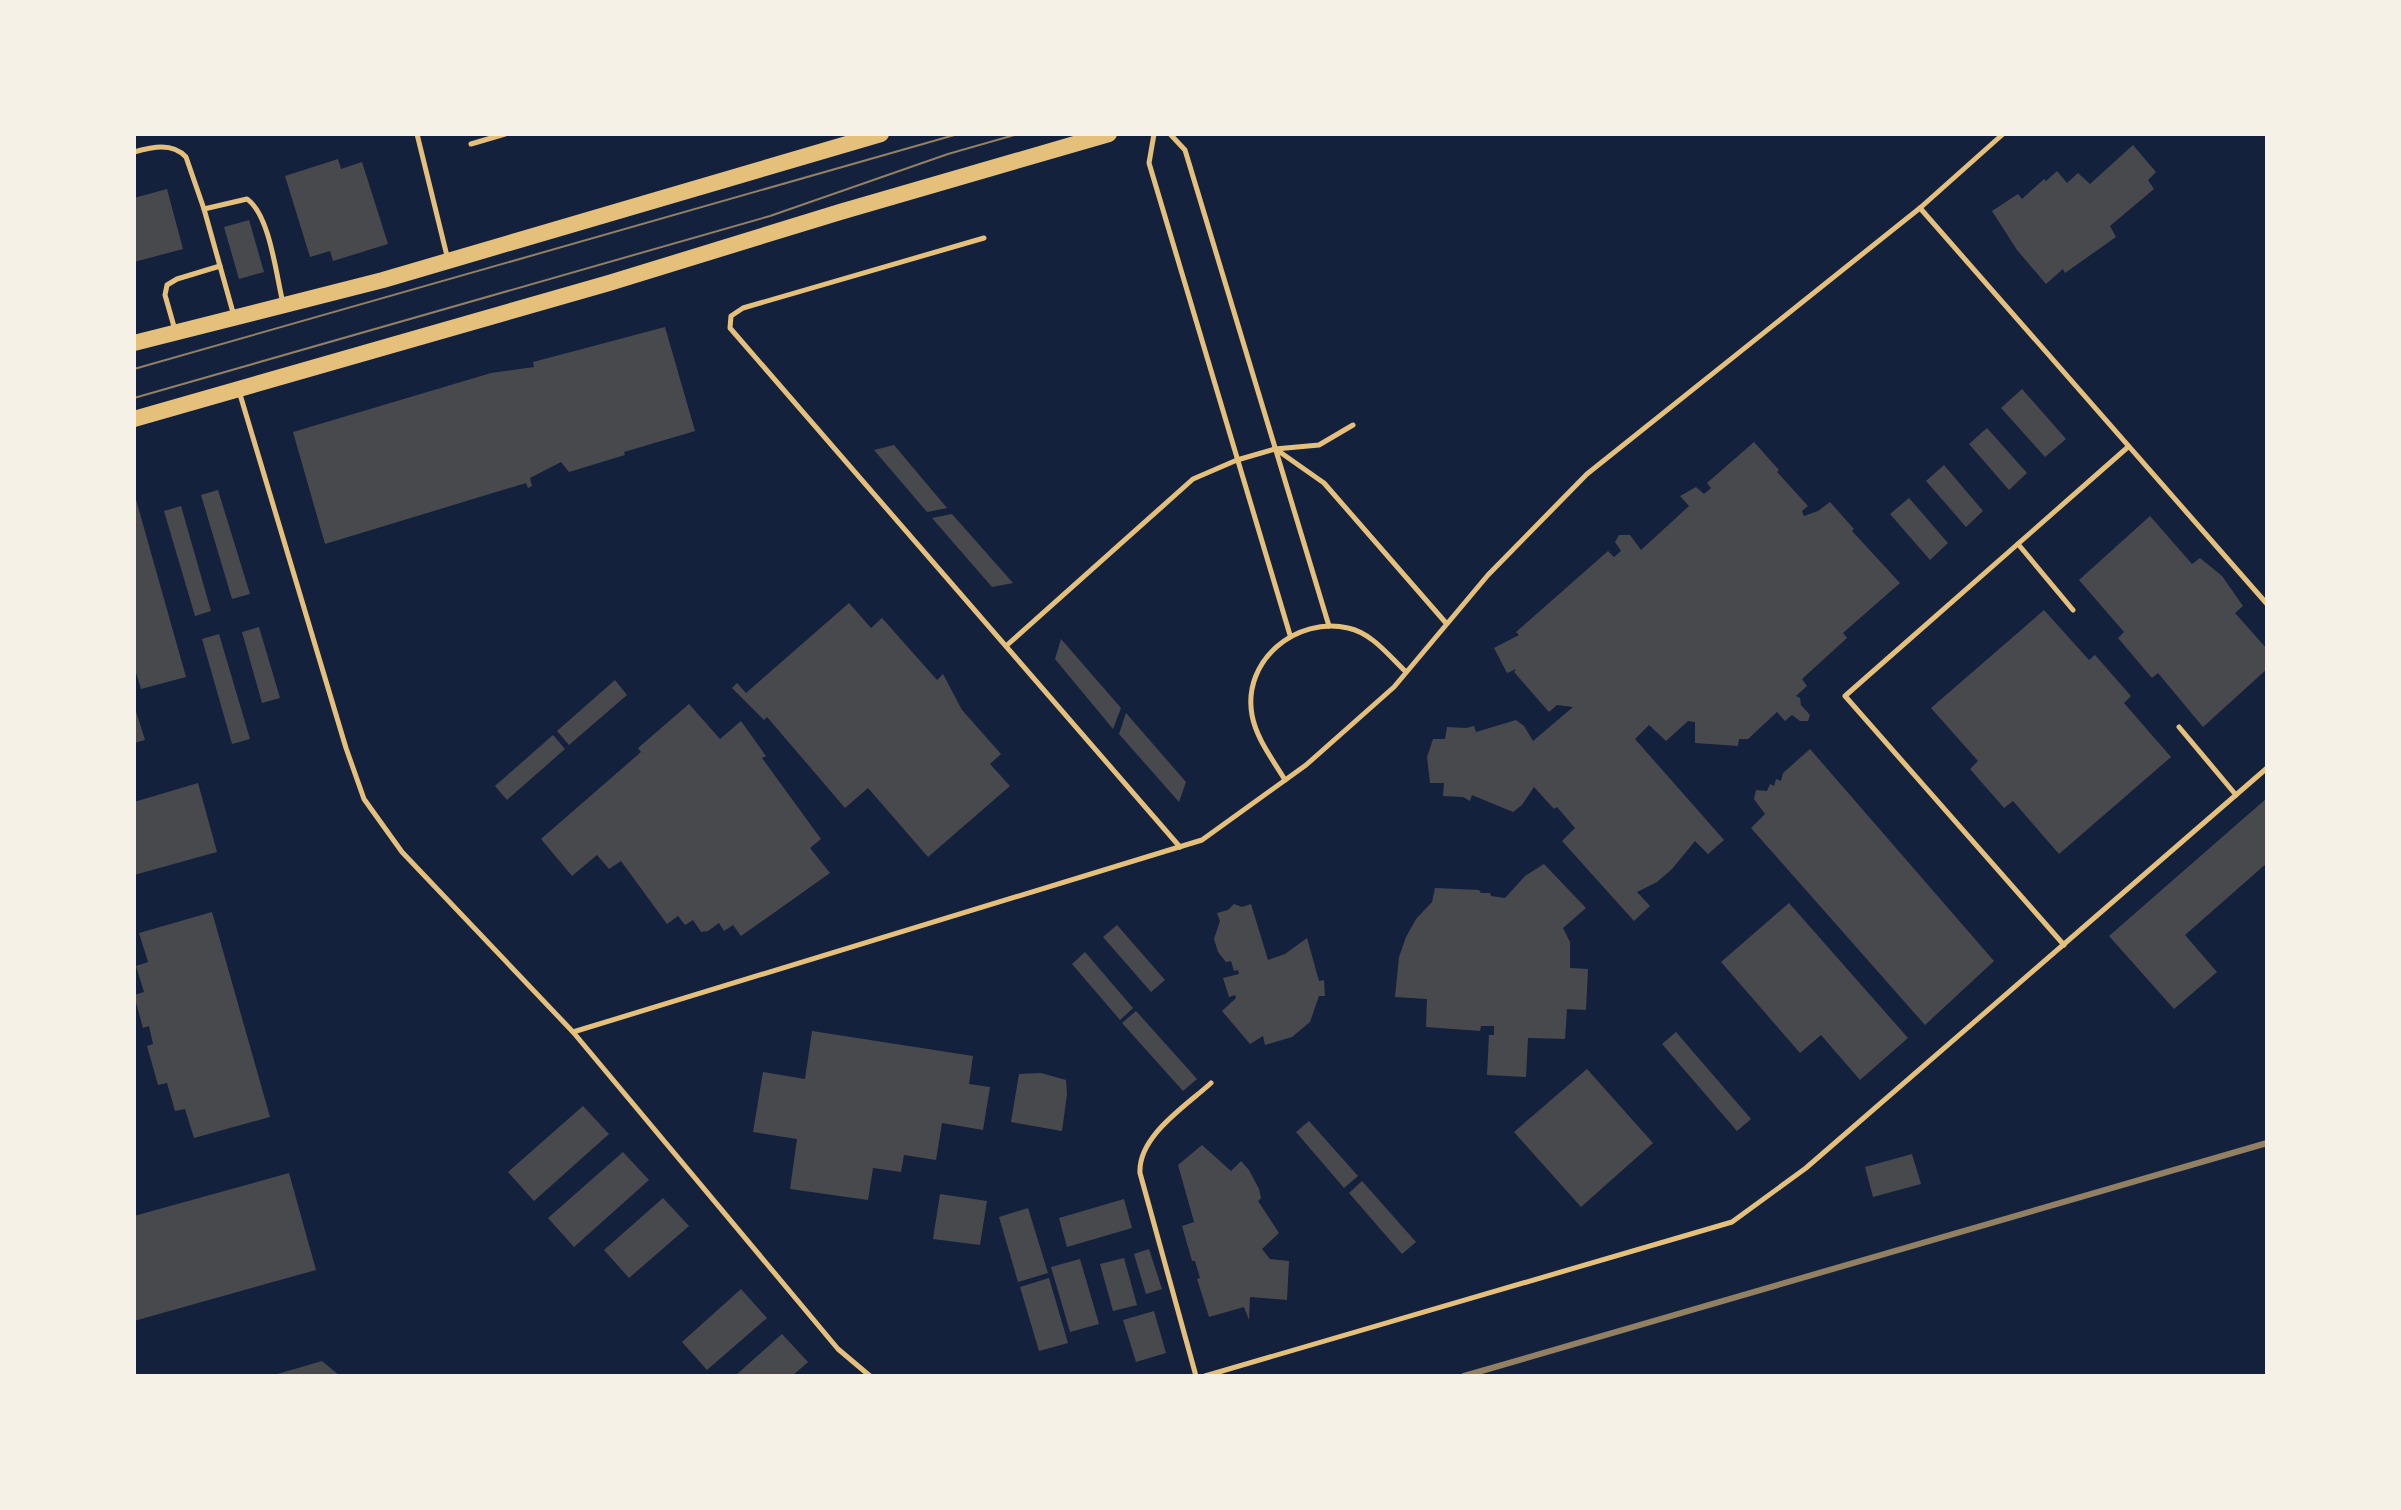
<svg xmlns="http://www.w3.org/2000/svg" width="2401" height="1510" viewBox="0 0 2401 1510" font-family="'Roboto Condensed',sans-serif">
<rect width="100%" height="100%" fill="#14213d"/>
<g fill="#48494c">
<path d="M2133 145 2156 172 2148 180 2154 189 2110 226 2116 237 2065 273 2063 269 2046 284 2017 250 1992 211 2018 194 2022 199 2044 179 2046 181 2057 171 2067 183 2078 173 2090 184Z"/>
<path d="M338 159 341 169 362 162 388 244 333 261 330 251 310 257 285 176Z"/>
<path d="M167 189 183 249 134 262V198Z"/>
<path d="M249 220 264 272 239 279 224 227Z"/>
<path d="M665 327 695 431 624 452 625 455 569 472 561 462 530 478 532 486 528 488 526 483 325 544 293 432 491 373 534 367 533 362Z"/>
<path d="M2022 389 2066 439 2045 457 2001 408Z"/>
<path d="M1987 428 2027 473 2009 490 1969 444Z"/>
<path d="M1754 442 1779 470 1777 472 1808 506 1802 511 1804 516 1818 511 1830 502 1854 529 1852 531 1900 583 1843 633 1847 638 1802 679 1807 686 1796 696 1800 698 1801 705 1810 715 1808 721H1800L1792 715 1785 721 1777 712 1748 739H1739L1738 746 1695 743V722L1688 721 1666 741 1649 725 1635 739 1724 840 1708 854 1695 841 1672 869 1657 882 1637 892 1650 906 1634 921 1562 841 1575 828 1557 807 1554 809 1534 787 1522 805 1513 812 1472 795 1470 801 1463 797 1443 796 1444 783H1430L1427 757 1433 739H1445L1447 727 1466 728 1474 726 1476 732 1516 720 1524 726 1533 741 1573 707 1557 705 1549 712 1514 672 1516 669 1507 673 1494 648 1519 635 1516 632 1608 551 1614 557 1621 551 1615 542 1619 535H1630L1641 550 1689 506 1680 496 1696 487 1704 494 1711 488 1707 483Z"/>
<path d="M894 445 947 508 927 512 874 450Z"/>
<path d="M1944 465 1983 511 1966 527 1926 481Z"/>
<path d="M218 490 250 594 232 599 201 495Z"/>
<path d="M135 496 186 677 141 689 134 666Z"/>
<path d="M1909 498 1948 543 1930 560 1890 514Z"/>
<path d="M181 506 211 611 195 616 164 511Z"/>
<path d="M952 514 1013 583 992 587 932 518Z"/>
<path d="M2150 516 2192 564 2200 558 2222 576 2243 606 2235 613 2267 649V669L2203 727 2158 673 2152 678 2118 638 2124 632 2079 580Z"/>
<path d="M849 603 871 628 882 618 937 680 943 674 962 710 1001 754 990 764 1010 786 928 857 868 788 845 808 767 717 764 720 732 688 737 683 746 693Z"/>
<path d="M2044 610 2089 660 2095 655 2131 696 2124 703 2171 757 2059 854 2013 801 2004 808 1970 769 1978 761 1931 708Z"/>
<path d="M259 627 280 698 262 703 242 632Z"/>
<path d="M219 634 250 739 232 744 202 639Z"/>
<path d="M1061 639 1121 708 1113 729 1055 659Z"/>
<path d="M615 680 627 695 569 745 557 731Z"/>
<path d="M689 704 720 739 741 721 766 756 762 758 821 839 810 848 830 873 741 936 733 925 724 931 719 923 708 931 701 932 693 920 685 925 678 916 667 924 621 861 609 869 597 855 572 876 541 839 641 752 638 748Z"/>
<path d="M134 705 145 740 134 743Z"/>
<path d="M1126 713 1186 782 1179 802 1119 734Z"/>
<path d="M553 735 565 749 507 800 495 786Z"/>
<path d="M1810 749 1994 961 1925 1025 1751 828 1765 814 1754 799 1756 790 1767 791 1770 784 1774 786 1776 779 1781 781 1783 773Z"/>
<path d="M198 783 217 852 134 875V802Z"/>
<path d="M2267 798V863L2185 935 2217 972 2174 1009 2109 936Z"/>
<path d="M1544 864 1586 908 1563 928 1570 942V968L1588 969 1586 1010 1567 1009 1565 1039 1528 1038 1526 1077 1487 1075 1489 1035H1494V1026H1481L1480 1031 1426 1027 1427 999 1395 997 1399 957 1406 937 1416 919 1432 902 1435 888 1479 890 1481 893H1490L1491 896 1505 898 1525 876Z"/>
<path d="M1789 903 1908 1038 1860 1080 1821 1035 1800 1053 1721 962Z"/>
<path d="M1234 904 1242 907 1251 904 1268 960 1285 954 1307 938 1319 981 1324 980 1325 996H1319L1310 1022 1292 1037 1265 1045 1263 1036 1250 1044 1222 1011 1236 998 1235 995 1229 997 1223 978 1239 974 1238 970 1234 971 1231 961 1226 962 1218 952 1214 939 1220 921 1217 913 1228 910Z"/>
<path d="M212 912 270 1117 194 1138 185 1109 175 1111 167 1083 158 1085 147 1046 153 1044 149 1026 143 1028 134 995 144 992 136 966 148 962 139 933Z"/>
<path d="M1117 925 1165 980 1151 992 1103 937Z"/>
<path d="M1085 952 1133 1008 1120 1020 1072 964Z"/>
<path d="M1136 1011 1197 1079 1183 1091 1122 1023Z"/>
<path d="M812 1031 973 1056 969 1084 990 1087 983 1130 942 1123 936 1160 904 1155 901 1172 873 1168 868 1200 790 1189 797 1139 753 1132 763 1072 805 1079Z"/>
<path d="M1676 1032 1751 1119 1737 1131 1662 1044Z"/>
<path d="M1587 1069 1653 1143 1581 1207 1514 1132Z"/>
<path d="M1041 1073 1066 1080 1067 1094 1062 1131 1011 1122 1019 1074Z"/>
<path d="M583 1106 609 1134 534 1201 508 1172Z"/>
<path d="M1309 1121 1358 1176 1344 1188 1296 1132Z"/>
<path d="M1202 1145 1231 1171 1241 1161 1249 1170 1259 1189 1261 1198 1258 1201 1279 1233 1262 1249 1270 1259 1289 1261 1287 1300 1250 1297 1249 1320 1244 1307 1209 1317 1197 1279 1200 1278 1195 1261H1192L1182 1226 1194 1222 1178 1165Z"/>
<path d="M623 1152 649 1180 574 1247 548 1218Z"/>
<path d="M1912 1154 1921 1184 1873 1197 1865 1167Z"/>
<path d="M289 1173 316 1270 134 1321V1216Z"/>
<path d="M1362 1181 1416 1242 1402 1254 1349 1193Z"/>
<path d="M940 1194 987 1201 980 1245 933 1239Z"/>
<path d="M663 1198 689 1226 629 1278 604 1250Z"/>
<path d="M1124 1199 1132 1228 1067 1247 1059 1218Z"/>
<path d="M1028 1208 1048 1273 1018 1282 999 1217Z"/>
<path d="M1149 1249 1162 1289 1146 1294 1134 1254Z"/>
<path d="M1124 1258 1137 1305 1113 1311 1100 1264Z"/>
<path d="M1080 1259 1099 1324 1070 1332 1051 1267Z"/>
<path d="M1049 1278 1068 1343 1039 1351 1020 1287Z"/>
<path d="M741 1289 767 1318 707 1370 682 1342Z"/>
<path d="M1154 1311 1166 1353 1136 1362 1123 1320Z"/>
<path d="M782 1334 808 1362 792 1376H735Z"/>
<path d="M322 1361 340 1376H274V1375Z"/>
</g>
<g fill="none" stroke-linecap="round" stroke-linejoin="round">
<g stroke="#e5c07b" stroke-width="5">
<path d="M417 134 448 260"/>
<path d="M1154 134 1149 163 1290 635"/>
<path d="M1170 134 1185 150 1329 626"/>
<path d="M471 144 505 134"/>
<path d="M134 152C152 147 172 142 186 157L204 209 247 199C270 215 276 275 283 303"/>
<path d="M1920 208 2267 604"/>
<path d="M204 209 234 316"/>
<path d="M984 238 743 308 731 316 730 328 1180 847"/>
<path d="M175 330 165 295 167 285 177 279 220 266"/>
<path d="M239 391 346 748 364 799 402 852 573 1032 838 1349 870 1376"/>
<path d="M1277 450 1324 483 1446 623"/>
<path d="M2018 544 2073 610"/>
<path d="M1006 646 1193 479 1237 460 1275 449 1319 445 1353 425"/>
<path d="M2179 727 2236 795"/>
<path d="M1285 780C1273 760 1256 738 1252 715 1242 660 1297 616 1348 628 1372 633 1389 656 1406 672"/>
<path d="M2064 945 1845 696 2128 447"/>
<path d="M573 1032 1202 840 1306 765 1394 687 1488 575 1587 474 1920 208 2003 134"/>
<path d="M1196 1376 1140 1173C1138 1136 1186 1106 1211 1083"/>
<path d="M1205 1376 1732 1222 1806 1168 2267 768"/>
</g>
<g stroke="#e5c07b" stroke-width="16">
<path d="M134 343 383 280 881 134"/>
<path d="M134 419 609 283 840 212 1109 134"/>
</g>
<g stroke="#918062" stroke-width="2">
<path d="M134 369 958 134"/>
<path d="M134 398 770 216 948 154 1018 134"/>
</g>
<path stroke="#918062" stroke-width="6" d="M1464 1376 2267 1143"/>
</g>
<rect width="2401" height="1510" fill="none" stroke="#f6f1e7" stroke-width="272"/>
</svg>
